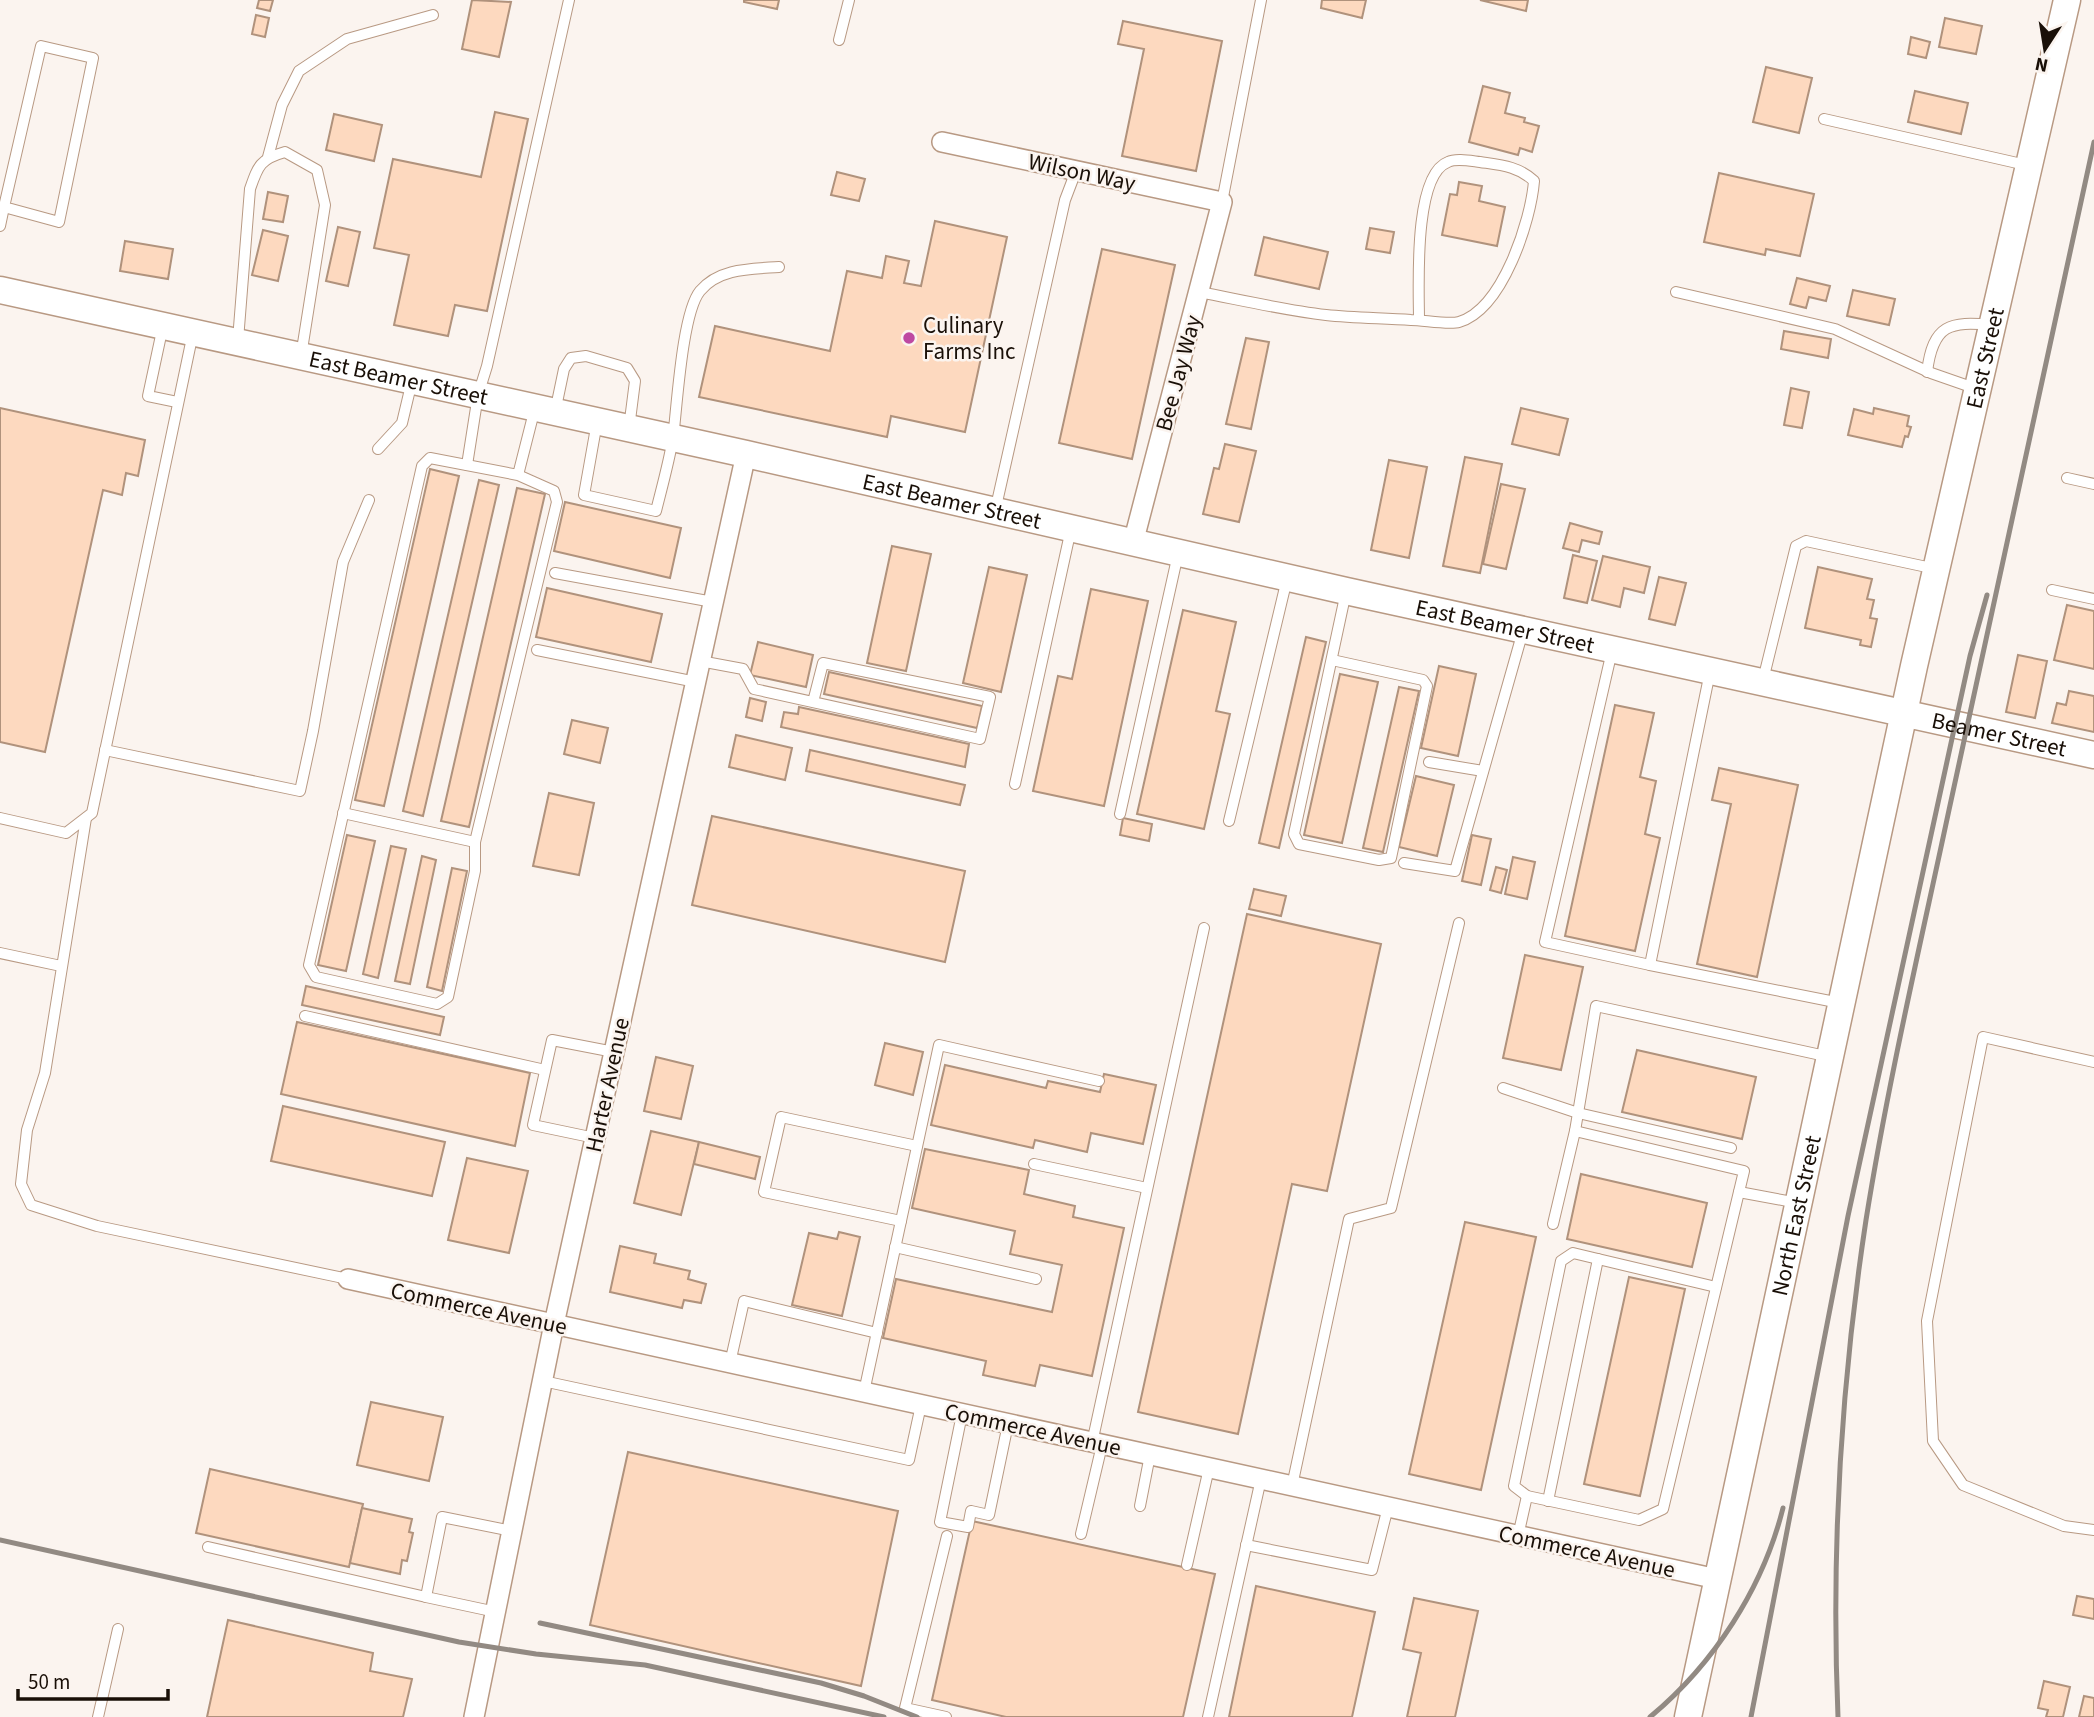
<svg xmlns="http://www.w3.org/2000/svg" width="2094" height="1717" viewBox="0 0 2094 1717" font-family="'Source Sans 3',sans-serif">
<rect width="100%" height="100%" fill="#fbf4ef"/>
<g fill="#fdd9bf" stroke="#b0927c" stroke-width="2">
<path d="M259 0H273L270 11 257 8Z"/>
<path d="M472 0 511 2 499 57 462 49Z"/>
<path d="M744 0H779L777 9 744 2Z"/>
<path d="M1322 0H1366L1362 18 1321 8Z"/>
<path d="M1480 0H1528L1526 11Z"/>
<path d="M256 15 269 18 265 37 252 34Z"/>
<path d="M1945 18 1982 26 1976 54 1939 47Z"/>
<path d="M1123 21 1222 41 1196 171 1122 156 1144 49 1118 44Z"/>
<path d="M1911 37 1930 42 1926 58 1908 54Z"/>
<path d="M1766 67 1812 78 1799 133 1753 122Z"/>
<path d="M1483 86 1510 93 1505 113 1525 118 1524 122 1539 126 1532 152 1520 148 1518 155 1469 142Z"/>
<path d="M1915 91 1968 103 1961 134 1908 122Z"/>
<path d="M495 112 528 119 487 311 455 305 448 336 394 325 409 255 374 248 393 159 481 177Z"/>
<path d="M334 114 382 125 374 161 326 150Z"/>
<path d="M837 172 865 179 859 201 831 195Z"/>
<path d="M1719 173 1814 194 1800 256 1766 249 1765 255 1704 242Z"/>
<path d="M1459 182 1482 186 1479 201 1505 207 1497 246 1442 235 1450 194 1457 195Z"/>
<path d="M268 192 288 196 283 222 263 219Z"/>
<path d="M935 221 1007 237 965 432 891 416 887 437 699 397 715 326 830 351 847 271 882 278 886 256 909 261 904 283 921 286Z"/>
<path d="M338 227 360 232 348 286 326 281Z"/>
<path d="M1370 228 1394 232 1390 253 1366 249Z"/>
<path d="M263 230 288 236 278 281 252 275Z"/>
<path d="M1264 237 1328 252 1319 289 1255 275Z"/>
<path d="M125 241 173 249 168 279 120 271Z"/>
<path d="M1102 249 1175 265 1132 459 1059 443Z"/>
<path d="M1797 278 1830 286 1826 301 1809 297 1806 308 1790 304Z"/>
<path d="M1853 290 1895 299 1889 325 1847 316Z"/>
<path d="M1784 331 1831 339 1828 358 1781 349Z"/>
<path d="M1246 338 1269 342 1251 429 1226 424Z"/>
<path d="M1791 388 1809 392 1802 428 1784 425Z"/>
<path d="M0 408 145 440 138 476 126 473 122 495 103 490 45 752 0 742Z"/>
<path d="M1521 408 1568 419 1559 455 1512 444Z"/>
<path d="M1874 408 1909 416 1907 426 1911 427 1908 437 1905 436 1902 447 1848 435 1854 409 1873 414Z"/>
<path d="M1225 444 1256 451 1239 522 1203 514 1214 468 1219 469Z"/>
<path d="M1465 457 1502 464 1480 573 1443 566Z"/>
<path d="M1389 460 1427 467 1409 558 1371 550Z"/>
<path d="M430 469 459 476 384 806 355 800Z"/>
<path d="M479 480 499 485 423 816 403 811Z"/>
<path d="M1501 484 1525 489 1506 569 1483 564Z"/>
<path d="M517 488 545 494 469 827 441 821Z"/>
<path d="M565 502 681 528 670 578 554 551Z"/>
<path d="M1570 523 1602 532 1599 544 1582 540 1579 552 1563 548Z"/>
<path d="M892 546 931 554 906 671 867 663Z"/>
<path d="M1573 555 1597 561 1587 603 1564 598Z"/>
<path d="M1603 556 1650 567 1644 593 1624 588 1620 607 1592 600Z"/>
<path d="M989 567 1027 575 1001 692 963 683Z"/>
<path d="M1818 567 1872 579 1867 599 1874 600 1870 618 1877 619 1871 647 1860 645 1861 640 1805 628Z"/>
<path d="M1659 577 1686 583 1675 625 1649 619Z"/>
<path d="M547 588 662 614 651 662 536 637Z"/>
<path d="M1091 589 1148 601 1104 806 1033 791 1058 676 1072 679Z"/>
<path d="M2067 605 2094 611V669L2054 660Z"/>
<path d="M1183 610 1236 622 1216 711 1230 714 1204 829 1137 814Z"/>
<path d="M1306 637 1326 642 1279 848 1259 843Z"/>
<path d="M758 642 813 655 806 687 750 675Z"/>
<path d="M2018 655 2047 661 2035 718 2006 712Z"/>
<path d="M1439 666 1476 674 1458 756 1421 748Z"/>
<path d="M829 672 982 706 977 728 824 694Z"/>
<path d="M1340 674 1378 682 1342 843 1304 835Z"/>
<path d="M1399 687 1419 691 1383 852 1363 848Z"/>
<path d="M2069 691 2094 696V732L2052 723 2057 703 2066 705Z"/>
<path d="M750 698 766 702 762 721 746 717Z"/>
<path d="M1615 705 1654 713 1640 777 1656 781 1645 834 1660 838 1635 951 1565 936Z"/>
<path d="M799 707 969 744 965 767 781 727 784 712 798 714Z"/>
<path d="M572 720 608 728 600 763 564 754Z"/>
<path d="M736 735 792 748 785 780 729 767Z"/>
<path d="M810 750 965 785 960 805 806 771Z"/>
<path d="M1719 768 1798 785 1757 977 1697 964 1731 804 1712 800Z"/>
<path d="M1416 776 1454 785 1437 856 1399 847Z"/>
<path d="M549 793 594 803 579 875 533 866Z"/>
<path d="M712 816 965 871 945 962 692 905Z"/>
<path d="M1123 818 1152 824 1149 841 1120 835Z"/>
<path d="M347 835 375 841 346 971 318 965Z"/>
<path d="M1472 835 1491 839 1481 885 1462 881Z"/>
<path d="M391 846 406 849 378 978 363 974Z"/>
<path d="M422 856 436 860 410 984 395 981Z"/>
<path d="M1513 857 1535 862 1527 899 1505 894Z"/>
<path d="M1496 867 1507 870 1501 893 1490 890Z"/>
<path d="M452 868 467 871 442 991 427 987Z"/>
<path d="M1254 889 1286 896 1281 916 1249 909Z"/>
<path d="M1247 914 1381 944 1327 1191 1292 1184 1238 1434 1138 1412Z"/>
<path d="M1525 955 1583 967 1561 1070 1503 1058Z"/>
<path d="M306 986 444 1017 440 1035 302 1005Z"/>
<path d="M297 1022 530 1073 515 1146 281 1094Z"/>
<path d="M885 1043 923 1052 913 1095 875 1085Z"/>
<path d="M1637 1050 1756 1077 1742 1139 1622 1112Z"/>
<path d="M656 1057 693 1066 681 1119 644 1111Z"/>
<path d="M945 1065 1046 1088 1048 1081 1100 1092 1104 1074 1156 1085 1143 1144 1091 1133 1087 1152 1035 1140 1033 1148 931 1125Z"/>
<path d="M283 1106 445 1142 432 1196 271 1161Z"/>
<path d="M651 1131 699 1142 681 1215 634 1203Z"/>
<path d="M699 1142 760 1157 755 1179 694 1164Z"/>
<path d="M925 1149 1029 1170 1024 1194 1075 1206 1073 1217 1124 1228 1092 1376 1040 1365 1035 1386 983 1375 986 1361 883 1338 896 1279 1052 1312 1062 1265 1010 1254 1015 1231 912 1208Z"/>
<path d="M467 1158 528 1171 509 1253 448 1240Z"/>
<path d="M1581 1174 1707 1203 1692 1267 1567 1239Z"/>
<path d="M1465 1222 1536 1237 1481 1490 1409 1474Z"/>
<path d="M839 1232 860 1237 842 1316 792 1305 809 1233 837 1239Z"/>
<path d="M620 1246 656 1254 654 1263 690 1271 688 1279 706 1284 701 1303 684 1300 682 1308 610 1292Z"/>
<path d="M1629 1277 1685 1289 1640 1496 1584 1484Z"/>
<path d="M371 1402 443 1417 429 1481 357 1465Z"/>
<path d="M628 1452 898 1511 861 1686 590 1625Z"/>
<path d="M210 1469 363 1504 349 1567 196 1533Z"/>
<path d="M362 1508 412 1519 409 1532 413 1533 407 1561 402 1560 400 1574 350 1563Z"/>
<path d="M972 1521 1215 1574 1183 1717H1006L932 1700Z"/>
<path d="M1256 1586 1375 1612 1352 1717H1229Z"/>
<path d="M2077 1596 2094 1599V1619L2073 1615Z"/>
<path d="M1414 1598 1478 1611 1455 1717H1407L1421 1653 1403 1649Z"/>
<path d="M228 1620 373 1653 370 1671 412 1679 403 1717H207Z"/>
<path d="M2044 1681 2070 1687 2063 1717H2046L2048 1710 2038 1708Z"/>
<path d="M2084 1696 2094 1698V1717H2079Z"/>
</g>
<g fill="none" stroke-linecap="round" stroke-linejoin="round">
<defs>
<g id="lane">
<path d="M839 40 849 0"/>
<path d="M1824 119 2026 165"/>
<path d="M268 157 282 105 299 71 347 39 433 15"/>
<path d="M1222 202 1261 0"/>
<path d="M0 226 4 207 41 46 93 58 59 222 4 207"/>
<path d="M1199 292C1241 300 1283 310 1326 315 1354 318 1383 318 1411 320 1423 320 1449 325 1459 322 1503 309 1531 220 1534 181 1518 166 1500 165 1480 162 1471 161 1456 158 1448 162 1413 175 1419 288 1419 320"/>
<path d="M1676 292 1835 329 1931 373 1977 389"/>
<path d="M163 326 148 396 177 402"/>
<path d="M238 340 250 189C258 166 260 159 285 152L317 170 325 205 301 356"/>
<path d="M1927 372C1933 324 1950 321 1992 325"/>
<path d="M555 412 564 369 571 358 586 356 627 368 635 381 629 428"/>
<path d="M597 422 584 495 656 511C662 487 669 462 673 438 677 407 682 313 700 291 719 268 751 269 779 267"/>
<path d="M378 449 402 423 412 381"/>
<path d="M467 465 478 395 487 366 569 0"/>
<path d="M518 475 430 458 422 466 309 965 316 977 437 1004 448 997 475 871V842L557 502 554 491 518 475 535 408"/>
<path d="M2067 478 2094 484"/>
<path d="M995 511 1065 200 1076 171"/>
<path d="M555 573 713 602"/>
<path d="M2052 590 2094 599"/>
<path d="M537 650 696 682"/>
<path d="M1612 651 1545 942 1650 965"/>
<path d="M1332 660 1423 680 1427 686 1391 858 1379 860 1299 844 1294 834 1346 592"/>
<path d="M700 661 743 669 754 689 980 739 990 697 823 663 813 702"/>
<path d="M1710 672 1650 965 1840 1003"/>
<path d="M1763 680 1796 546 1806 541 1936 569"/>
<path d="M105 750 300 791 313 731 343 562 369 500"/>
<path d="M1429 762 1483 771"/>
<path d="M1015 784 1071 529"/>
<path d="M343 813 475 842"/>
<path d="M1120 814 1178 554"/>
<path d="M0 818 66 833 92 813 193 333"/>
<path d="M86 818 45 1073 27 1130 21 1184 31 1205 97 1226 348 1279"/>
<path d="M1229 821 1287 579"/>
<path d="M1404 863 1455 871 1523 631"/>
<path d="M0 953 61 966"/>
<path d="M305 1016 545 1070"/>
<path d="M2094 1062 1983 1037 1927 1321 1933 1441 1963 1485 2064 1526 2094 1530"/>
<path d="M1503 1088 1578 1113 1731 1148"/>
<path d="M1575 1131 1596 1006 1830 1057"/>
<path d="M595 1138 533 1125 552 1040 614 1052"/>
<path d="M1034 1164 1147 1188"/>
<path d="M1739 1192 1798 1203"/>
<path d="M901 1221 764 1192 781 1117 917 1146"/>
<path d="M895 1247 1036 1279"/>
<path d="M730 1363 744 1301 877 1333"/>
<path d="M543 1381 909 1460 921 1405"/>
<path d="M864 1392 939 1045 1099 1081"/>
<path d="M962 1414 940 1522 968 1527 971 1511 989 1515 1008 1424"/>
<path d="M1092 1443 1204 928"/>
<path d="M1292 1486 1349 1219 1391 1208 1459 923"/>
<path d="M1527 1496 1514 1486 1561 1261 1573 1253 1598 1259"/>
<path d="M1548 1501 1598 1259 1716 1287"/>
<path d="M1140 1506 1150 1455"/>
<path d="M1081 1534 1102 1445"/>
<path d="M1518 1536 1527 1496 1639 1520 1663 1509 1744 1171 1575 1131 1553 1224"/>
<path d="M1246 1545 1372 1570 1388 1507"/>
<path d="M208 1547 426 1597"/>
<path d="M1187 1565 1209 1468"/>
<path d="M496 1612 426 1597 442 1517 512 1531"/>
<path d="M98 1717 118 1629"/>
<path d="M946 1717 905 1708 947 1536"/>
<path d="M1208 1717 1261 1479"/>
</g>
<g id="street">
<path d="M942 142 1222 202 1133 543"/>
<path d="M348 1279 1717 1579"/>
<path d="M474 1717 554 1324 746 454"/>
</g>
<g id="secondary">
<path id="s1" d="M0 290 746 454 1346 591 2094 755"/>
<path id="s2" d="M1688 1717 1914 666 2067 0"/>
</g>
</defs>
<use href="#lane" stroke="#b89983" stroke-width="12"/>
<use href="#street" stroke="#b89983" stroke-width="22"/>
<use href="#secondary" stroke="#b89983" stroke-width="29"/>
<use href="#lane" stroke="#fff" stroke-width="10"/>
<use href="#street" stroke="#fff" stroke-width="19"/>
<use href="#secondary" stroke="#fff" stroke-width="26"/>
<g stroke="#928a83" stroke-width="5">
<path d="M0 1540 459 1642 536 1654 645 1665 884 1717"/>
<path d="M540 1623 821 1683 864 1696 917 1717"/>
<path d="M1650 1717C1714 1664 1763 1588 1783 1508"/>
<path d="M1751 1717 1848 1216 1970 656 1987 595"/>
<path d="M1838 1717C1831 1551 1841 1384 1866 1220 1888 1082 1920 946 1949 810 1997 587 2046 365 2094 142"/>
</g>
</g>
<circle fill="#be49a2" stroke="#fbf4ef" stroke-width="2.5" cx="909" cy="338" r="7"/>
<g text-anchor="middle" stroke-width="5" stroke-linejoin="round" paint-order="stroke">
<g font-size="23" fill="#190f07" stroke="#fbf4ef">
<text transform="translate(1082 172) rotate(12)" y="8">Wilson Way</text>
<text dy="8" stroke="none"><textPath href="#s2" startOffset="1391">East Street</textPath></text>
<text transform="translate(1178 373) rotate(-75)" y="8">Bee Jay Way</text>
<text dy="8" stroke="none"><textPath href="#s1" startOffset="408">East Beamer Street</textPath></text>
<text dy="8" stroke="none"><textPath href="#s1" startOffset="975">East Beamer Street</textPath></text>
<text dy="8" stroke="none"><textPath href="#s1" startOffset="1542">East Beamer Street</textPath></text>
<text dy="8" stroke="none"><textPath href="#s1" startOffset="2048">Beamer Street</textPath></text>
<text transform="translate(607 1085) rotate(-78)" y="8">Harter Avenue</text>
<text dy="8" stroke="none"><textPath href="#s2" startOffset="513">North East Street</textPath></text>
<text transform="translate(479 1308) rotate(12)" y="8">Commerce Avenue</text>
<text transform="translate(1033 1429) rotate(12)" y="8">Commerce Avenue</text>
<text transform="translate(1587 1551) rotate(12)" y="8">Commerce Avenue</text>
</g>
<g font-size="23" fill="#190f07" stroke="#fbf4ef" text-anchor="start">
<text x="923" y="333">Culinary<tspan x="923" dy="26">Farms Inc</tspan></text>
</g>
</g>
<g transform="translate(2045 49) rotate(192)" stroke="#fbf4ef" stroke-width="5" paint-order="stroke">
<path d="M0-5L12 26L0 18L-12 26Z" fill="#190f07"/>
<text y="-10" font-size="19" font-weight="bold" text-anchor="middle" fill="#190f07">N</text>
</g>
<path d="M18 1689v10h150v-10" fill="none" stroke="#190f07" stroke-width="3.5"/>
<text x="28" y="1689" font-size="21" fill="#190f07" stroke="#fbf4ef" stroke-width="5" paint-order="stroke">50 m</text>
</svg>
